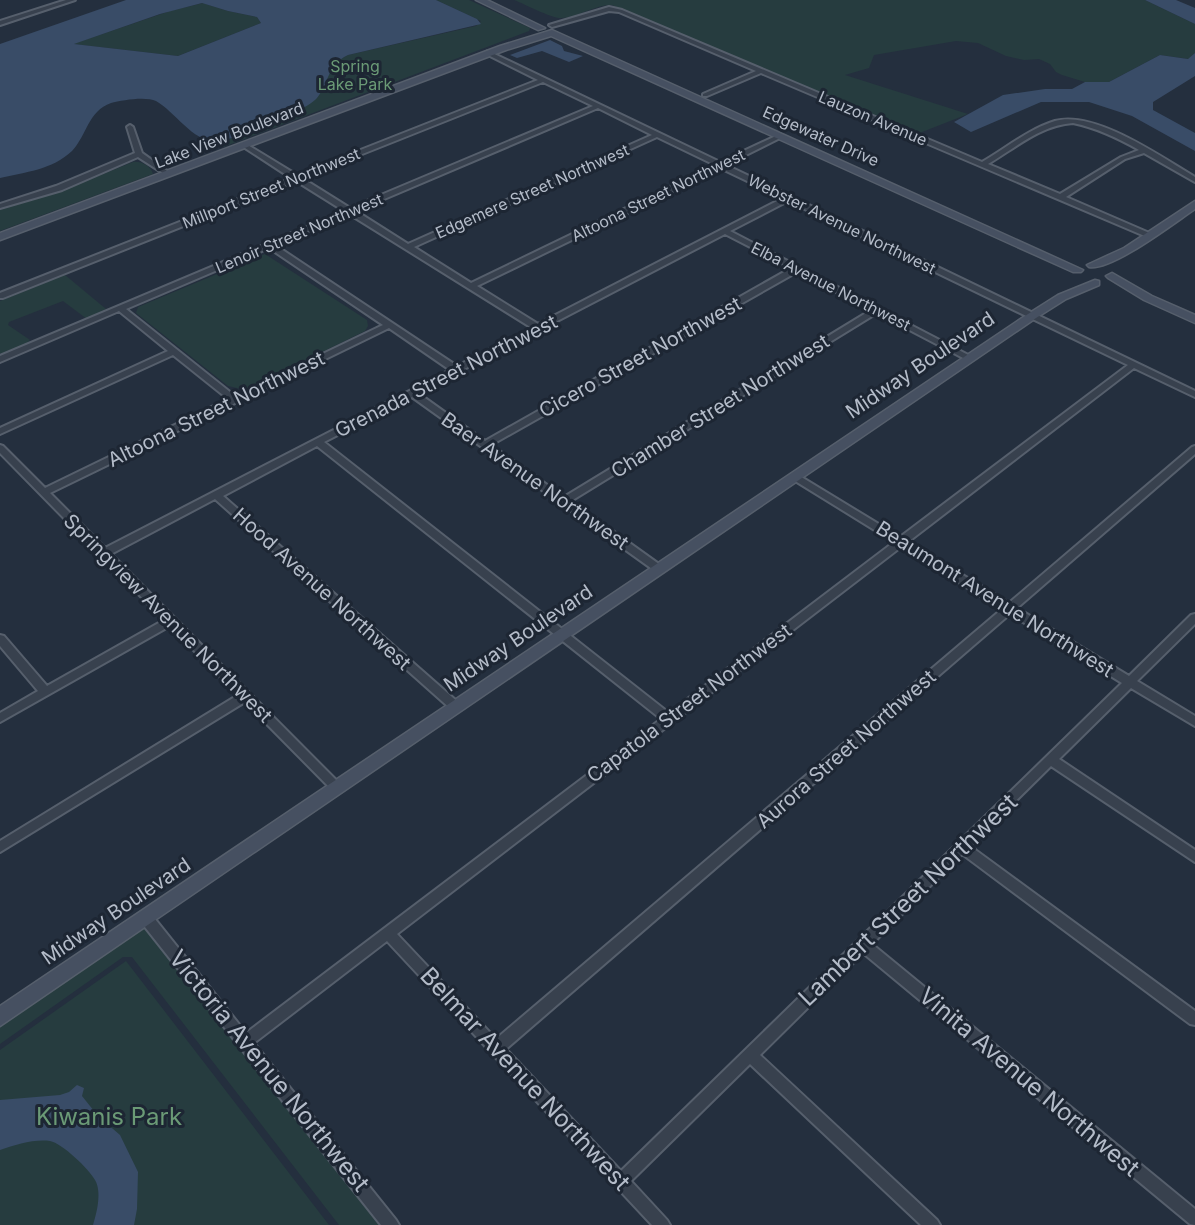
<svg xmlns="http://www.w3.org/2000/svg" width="1195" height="1225" viewBox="0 0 1195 1225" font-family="Inter,sans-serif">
<rect width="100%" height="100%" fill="#242f3e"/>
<g fill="#263c3f">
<path d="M436 0H469L530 28 529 31 223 147 217 142C232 140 289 119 300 111 318 97 322 67 348 55L476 26 481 21Z"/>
<path d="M514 0H1145L1195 24V53L1189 59 1160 55 1109 82H1085L1062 75 1056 72 1050 64 1039 59 1024 60 1006 56 978 43 956 41 874 55 869 68 845 75 968 114 917 134 612 5C596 4 579 17 562 18 552 19 525 4 514 0Z"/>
<path d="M203 3 228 11 257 17 261 23 178 56 73 44 170 11Z"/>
<path d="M133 162C141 161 151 166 153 174L0 231V210L56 193Z"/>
<path d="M265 254 367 320 368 326 365 331 249 388 241 389 228 386 136 313 138 307Z"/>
<path d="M65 275 106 309 87 319 63 301 9 322 8 325 30 340 22 347 4 354 0 353V301Z"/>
<path d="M143 926 379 1225H339L132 957H123L0 1044V1024Z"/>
<path d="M126 961 329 1225H0V1050Z"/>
</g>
<g fill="#394c67" fill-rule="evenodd">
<path d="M126 0H436L477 19 481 24 348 55C326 66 330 82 317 98 305 112 240 137 221 141 195 146 176 112 156 101 146 96 122 100 111 103 88 111 87 135 72 151 52 170 25 172 0 178V44ZM202 3 228 11 257 17 261 23 178 56 74 44 160 14Z"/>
<path d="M1145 0H1176L1195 8V24Z"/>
<path d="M550 40 562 46 564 51 583 56 569 62 542 51 517 58 510 55Z"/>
<path d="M1195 53V76L1153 102V110L1195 133V151L1132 116 1089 102H1041L971 132 954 122 1003 95 1045 89H1072L1085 82H1109L1160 55 1188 59Z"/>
<path d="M77 1085 84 1088 82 1096 98 1116 120 1135 138 1172 137 1209 134 1225H93C97 1212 102 1192 95 1180 89 1169 62 1143 50 1141 33 1139 16 1145 0 1150V1100L60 1095 69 1092Z"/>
</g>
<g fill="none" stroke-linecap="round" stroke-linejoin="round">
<defs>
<g id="street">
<path d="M66 0H75L0 25V21Z"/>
<path d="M609 7 622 10 982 162C1006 148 1029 129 1055 121 1095 110 1161 157 1195 177V182L1144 153 1125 159 1066 197 1154 235 1147 237 761 73 707 96H703V94L756 71 619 12 609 11 552 27 549 25ZM1073 123C1097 128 1118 138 1139 150L1121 157 1060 194 988 164C1015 148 1041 125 1073 123Z"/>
<path d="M488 51 720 162 778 135H782V137L726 165 1195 391V397L1134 368 908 542 1009 603 1192 447 1195 446V454L1017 608 1129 676 1191 615 1195 614V624L1137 681 1195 716V726L1131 688 1059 759 1195 850V862L1051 766 970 846 1195 1011V1025L1190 1024 962 854 872 944 1195 1209V1225L1190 1224 863 953 760 1055 937 1220 940 1225H921L750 1064 631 1181 667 1220 670 1225H652L387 941 254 1043 396 1220 399 1225H381L141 922 140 918 141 914 146 912 151 914 246 1033 661 719 317 446 223 496 460 704 462 707 460 710H452L215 499 111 554 341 785 343 788 341 791 337 793 333 791 245 702 0 852V841L238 695 170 626 0 722V713L38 691 0 646V635L4 636 47 686 164 620 0 453V445L3 446 45 488 228 399 173 355 0 434V428L168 351 119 311 0 362V356L344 211 296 181 3 298H0V293L291 178 242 146V144H246L297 175 538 80 486 54 485 53ZM543 82 593 106 350 208 302 178ZM598 108 652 135 408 244 356 211ZM657 137 715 165 471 283 414 247ZM720 168 783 198 538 324 477 286ZM788 201 1128 365 900 537 798 475H792L790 477 792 479 894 542 669 713 324 442 412 397 655 571H663L664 569 663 567 571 501 877 313 967 360 970 361 974 358 730 231ZM349 214 532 328 457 366 275 245ZM725 234 791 268 485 441 418 393ZM269 248 383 325 235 396 126 309ZM797 272 871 310 564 497 491 445ZM389 328 450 370 105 548 50 493ZM901 547 1002 609 496 1039 397 934ZM1010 614 1122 683 621 1171 506 1049Z"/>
<path d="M130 125 133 127 142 153 170 173V175H166L138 157 62 190 0 208V204L56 186 135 153 127 127Z"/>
</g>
<g id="secondary">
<path d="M476 0H487L545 28 538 30Z"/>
<path d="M552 30 1083 270 1081 272H1073L551 36 506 50 0 240V233L500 46Z"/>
<path d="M1195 201V209C1174 223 1112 271 1089 267L1087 265 1124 248Z"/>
<path d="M1112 273 1152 296 1195 315V323L1144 300 1108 278 1106 276Z"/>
<path d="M1095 280 1099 281V285L1066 299 1036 318 0 1026V1006L1028 314 1058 295Z"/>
</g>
</defs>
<use href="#street" stroke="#565f6c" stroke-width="4"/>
<use href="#secondary" stroke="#565f6c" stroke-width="3"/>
<use href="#street" fill="#38414e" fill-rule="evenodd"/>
<use href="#secondary" fill="#465061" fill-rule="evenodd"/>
</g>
<g text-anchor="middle" stroke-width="6" stroke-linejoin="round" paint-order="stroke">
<g font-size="16" fill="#6b9a76" stroke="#1d2633">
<text x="355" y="72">Spring<tspan x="355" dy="18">Lake Park</tspan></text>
</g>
<g font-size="16" fill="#b4bcc9" stroke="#1d2633">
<text transform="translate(873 118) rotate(23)" y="6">Lauzon Avenue</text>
<text transform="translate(229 135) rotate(-21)" y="6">Lake View Boulevard</text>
<text transform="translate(821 136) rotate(24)" y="6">Edgewater Drive</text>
<text transform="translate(271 188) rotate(-22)" y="6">Millport Street Northwest</text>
<text transform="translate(532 191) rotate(-24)" y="6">Edgemere Street Northwest</text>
<text transform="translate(658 195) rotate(-26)" y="6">Altoona Street Northwest</text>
<text transform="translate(842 224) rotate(26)" y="6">Webster Avenue Northwest</text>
<text transform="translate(299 233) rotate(-23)" y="6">Lenoir Street Northwest</text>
<text transform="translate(831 286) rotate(27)" y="6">Elba Avenue Northwest</text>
</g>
<g font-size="20" fill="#b4bcc9" stroke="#1d2633">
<text transform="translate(640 357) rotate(-29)" y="7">Cicero Street Northwest</text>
<text transform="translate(920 365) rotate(-34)" y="7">Midway Boulevard</text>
<text transform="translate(446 376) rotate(-27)" y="7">Grenada Street Northwest</text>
<text transform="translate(720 406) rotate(-32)" y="7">Chamber Street Northwest</text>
<text transform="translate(216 409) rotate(-26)" y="7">Altoona Street Northwest</text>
<text transform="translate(535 481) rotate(35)" y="7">Baer Avenue Northwest</text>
<text transform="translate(322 589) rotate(42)" y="7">Hood Avenue Northwest</text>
<text transform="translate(995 599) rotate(32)" y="7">Beaumont Avenue Northwest</text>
<text transform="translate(168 618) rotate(45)" y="7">Springview Avenue Northwest</text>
<text transform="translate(518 638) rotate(-34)" y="7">Midway Boulevard</text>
<text transform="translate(689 703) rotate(-37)" y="7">Capatola Street Northwest</text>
<text transform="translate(846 749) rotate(-41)" y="7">Aurora Street Northwest</text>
<text transform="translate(116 911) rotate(-34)" y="7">Midway Boulevard</text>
</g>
<g font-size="24" fill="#b4bcc9" stroke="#1d2633">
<text transform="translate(908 900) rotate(-44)" y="8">Lambert Street Northwest</text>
<text transform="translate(269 1071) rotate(51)" y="8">Victoria Avenue Northwest</text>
<text transform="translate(525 1079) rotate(47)" y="8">Belmar Avenue Northwest</text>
<text transform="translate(1029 1082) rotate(40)" y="8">Vinita Avenue Northwest</text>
</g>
<g font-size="24" fill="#6b9a76" stroke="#1d2633">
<text x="109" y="1125">Kiwanis Park</text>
</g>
</g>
</svg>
